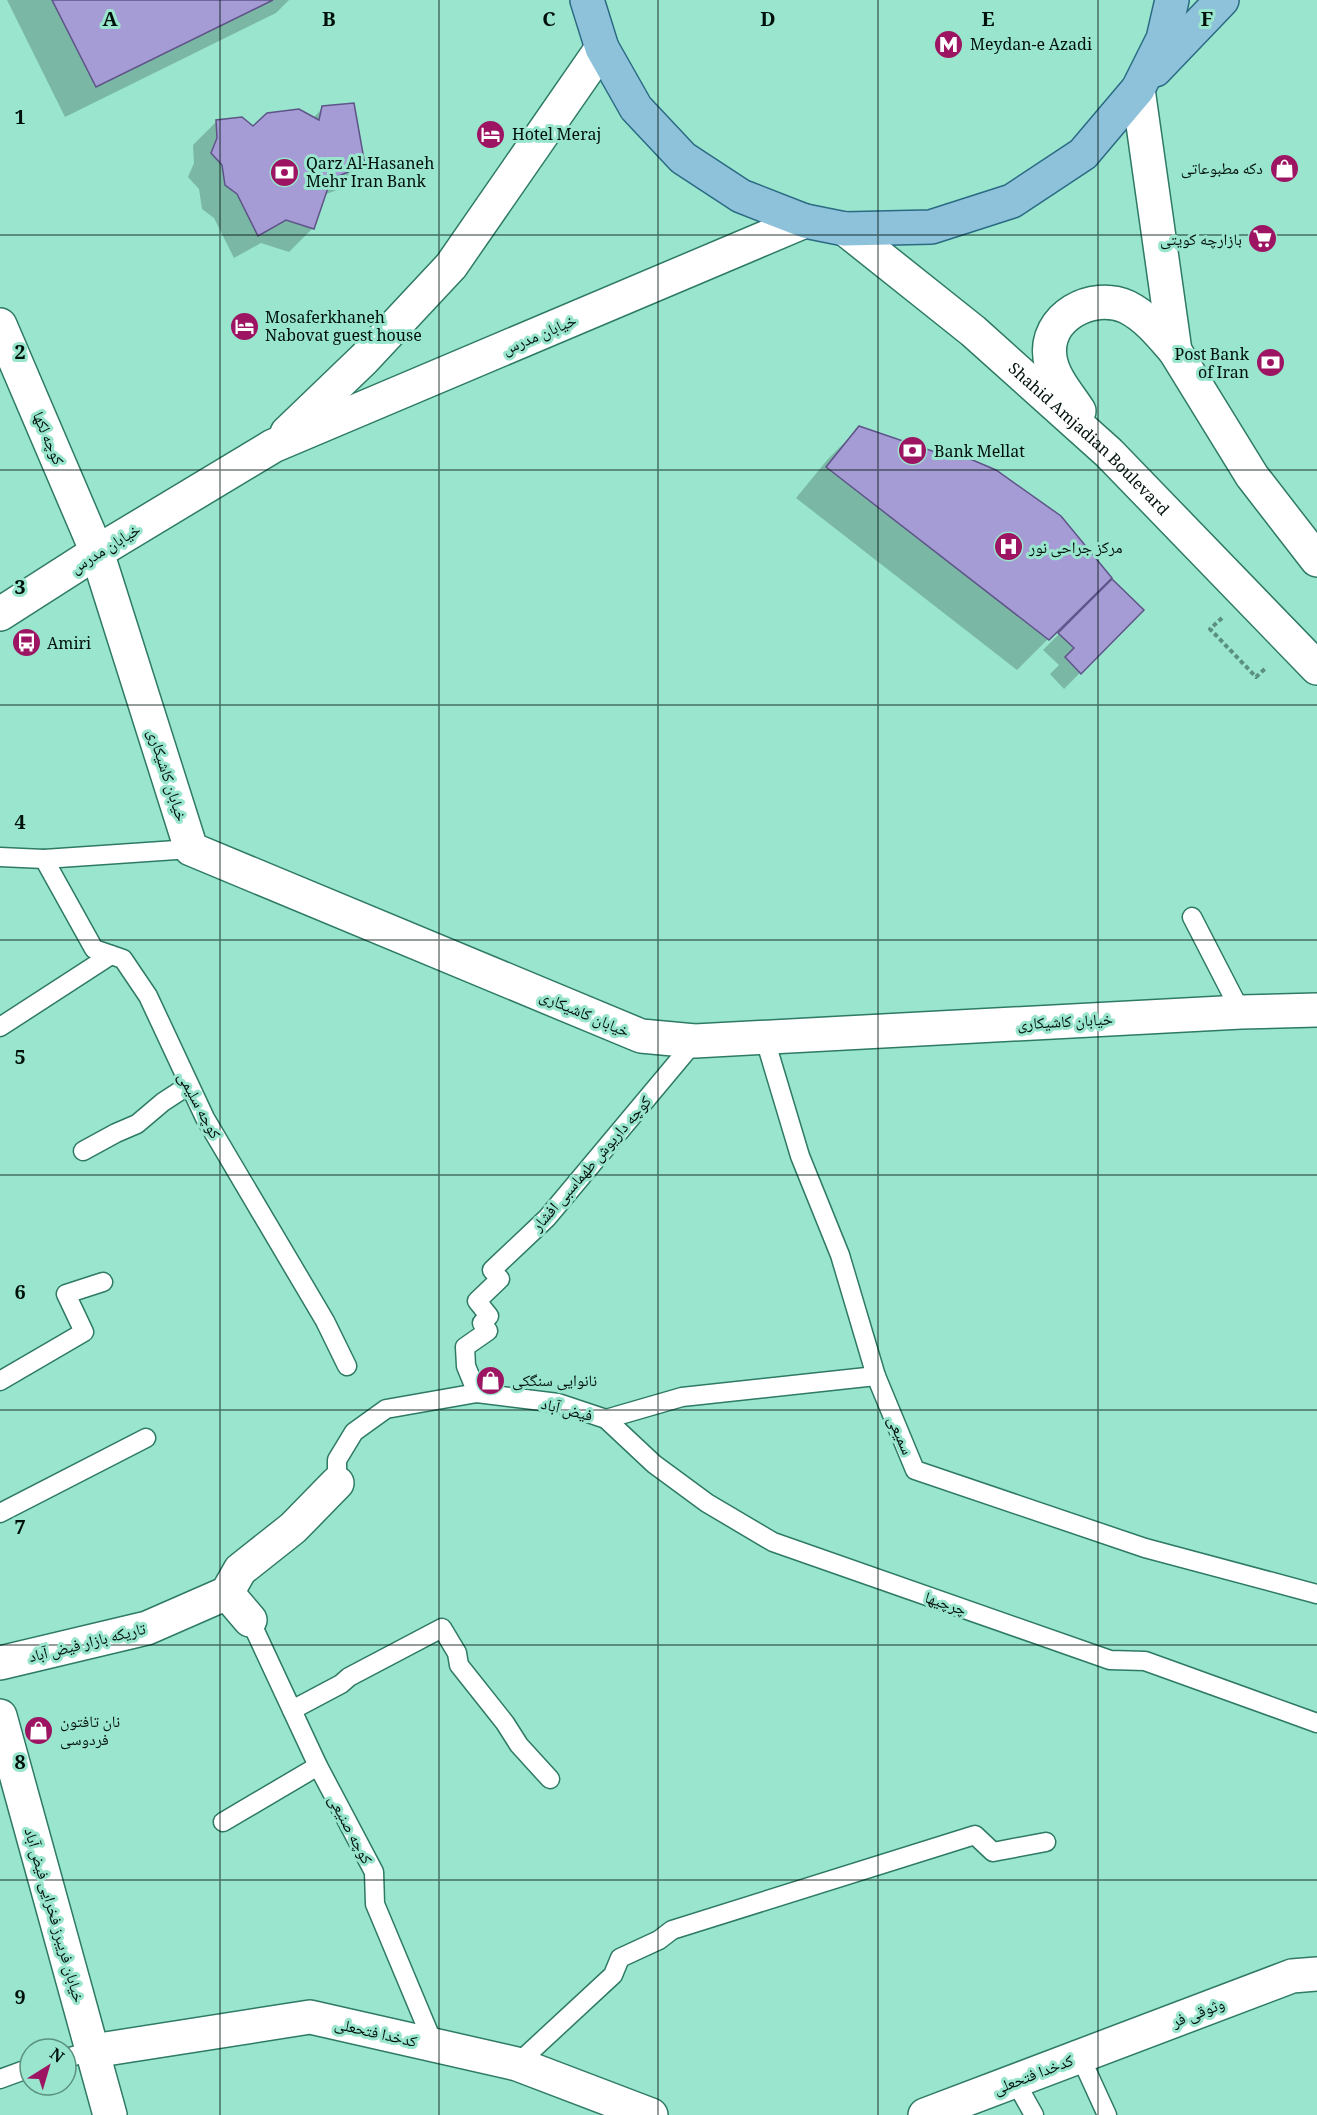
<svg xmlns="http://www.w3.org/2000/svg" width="1317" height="2115" viewBox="0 0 1317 2115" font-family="Georgia,'Noto Naskh Arabic',serif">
<rect width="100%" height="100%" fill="#99e5cd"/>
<g fill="#0003">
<path d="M7 0H289L276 13 65 117Z"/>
<path d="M323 108 363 165 339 189 324 195 313 228 289 252 261 243 234 258 214 218 202 209 199 189 188 177 194 163 193 145 217 121 253 128 313 118Z"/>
<path d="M859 428 1110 577 1017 670 796 498 828 459Z"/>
<path d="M1112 581 1142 610 1064 689 1050 674 1059 665 1043 650Z"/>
</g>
<g fill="#a69cd5" stroke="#5e5488" stroke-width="1.5">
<path d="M52 0H273L96 87Z"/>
<path d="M354 103 365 165 331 179 314 229 286 220 258 236 237 194 225 185 222 165 211 153 217 138 216 120 242 117 253 126 267 113 299 109 319 120 322 106Z"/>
<path d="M859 426 935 452 942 447 996 470 1061 516 1112 578 1049 640 826 467Z"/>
<path d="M1112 579 1144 610 1081 674 1065 657 1074 648 1058 633Z"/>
</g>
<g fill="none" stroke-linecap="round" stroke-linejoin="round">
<defs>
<g id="lane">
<path d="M0 857 44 859 191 849"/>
<path d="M44 859 94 949 123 959 148 996 205 1118 325 1321 347 1366"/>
<path d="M1192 917 1241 1012"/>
<path d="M0 1027 111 955"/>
<path d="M764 1036 800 1156 840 1255 876 1376 915 1470 1145 1548 1317 1594"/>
<path d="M83 1151 116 1133 137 1124 163 1102 189 1085"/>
<path d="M0 1381 84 1332 66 1294 103 1282"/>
<path d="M477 1393 466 1366 465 1347 488 1331 482 1323 489 1316 477 1301 500 1279 492 1270 547 1218 695 1041"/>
<path d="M606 1419 654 1464 707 1503 773 1542 1110 1660 1145 1661 1317 1723"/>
<path d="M337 1483V1460L354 1432 386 1409 477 1393 558 1403 606 1419 682 1397 876 1376"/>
<path d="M0 1513 146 1438"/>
<path d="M250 1620 318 1766 374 1872 375 1904 434 2045"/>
<path d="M292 1710 341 1684 349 1677 442 1628 457 1653 459 1665 505 1723 519 1745 550 1779"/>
<path d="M223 1822 318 1766"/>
<path d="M1080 2056 1107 2115"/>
<path d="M66 2058 93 2051"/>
<path d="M517 2064 613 1975 620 1958 659 1940 672 1930 975 1835 993 1852 1046 1842"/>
<path d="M0 2079 30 2068"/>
<path d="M1015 2081 1034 2115"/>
</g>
<g id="street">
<path d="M227 1593 250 1620"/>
<path d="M0 1663 147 1628 227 1593 240 1570 293 1528 337 1483"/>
<path d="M93 2051 310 2017 517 2064 651 2115"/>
<path d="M925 2115 1292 1976 1317 1974"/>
</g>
<g id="secondary">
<path d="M1138 89 1175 351 1252 476 1317 560"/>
<path id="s1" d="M845 229 973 331 1109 453 1317 668"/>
<path d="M0 325 97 552 191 849 641 1036 695 1041 1241 1012 1317 1010"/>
<path d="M1079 411C1068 394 1053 378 1050 358 1044 317 1092 291 1127 307 1147 317 1161 335 1175 351"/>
<path d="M287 433 364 359 451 266 602 48"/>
<path d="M0 614 97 552 273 446 805 221"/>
<path d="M0 1716 110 2115"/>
</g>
<g id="primary">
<path d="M587 0 602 48 636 108 683 158 741 196 805 221 845 229 931 227 1012 201 1083 154 1138 89 1163 39 1172 0"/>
<path d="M1155 70 1222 0"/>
</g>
</defs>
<use href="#lane" stroke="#2e7a65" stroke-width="21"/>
<use href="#street" stroke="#2e7a65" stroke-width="36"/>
<use href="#secondary" stroke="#2e7a65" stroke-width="36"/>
<use href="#primary" stroke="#2b6a83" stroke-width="36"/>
<path stroke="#5b8f7f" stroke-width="4" stroke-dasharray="4.5 3" stroke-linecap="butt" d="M1222 618 1210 629 1256 677 1267 667"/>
<use href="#lane" stroke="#fff" stroke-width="18"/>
<use href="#street" stroke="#fff" stroke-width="33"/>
<use href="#secondary" stroke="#fff" stroke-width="33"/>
<use href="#primary" stroke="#8ec2db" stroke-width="33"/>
</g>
<path fill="none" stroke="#00110b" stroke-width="1.5" stroke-opacity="0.55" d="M220 0V2115M439 0V2115M658 0V2115M878 0V2115M1098 0V2115M0 235H1317M0 470H1317M0 705H1317M0 940H1317M0 1175H1317M0 1410H1317M0 1645H1317M0 1880H1317"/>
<defs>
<symbol id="metro-disc" viewBox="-11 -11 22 22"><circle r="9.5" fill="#9d1463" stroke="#99e5cd"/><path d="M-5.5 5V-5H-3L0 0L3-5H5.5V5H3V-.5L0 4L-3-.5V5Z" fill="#fff"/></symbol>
<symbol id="hotel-disc" viewBox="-11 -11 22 22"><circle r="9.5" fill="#9d1463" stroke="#99e5cd"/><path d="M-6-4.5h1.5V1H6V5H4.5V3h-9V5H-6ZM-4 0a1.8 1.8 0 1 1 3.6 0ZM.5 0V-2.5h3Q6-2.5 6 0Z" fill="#fff"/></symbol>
<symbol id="shop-disc" viewBox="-11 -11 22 22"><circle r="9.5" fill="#9d1463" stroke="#99e5cd"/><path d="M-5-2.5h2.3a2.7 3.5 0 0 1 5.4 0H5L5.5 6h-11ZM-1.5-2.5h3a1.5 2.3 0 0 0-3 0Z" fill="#fff"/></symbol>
<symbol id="bank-disc" viewBox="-11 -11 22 22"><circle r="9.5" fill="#9d1463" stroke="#99e5cd"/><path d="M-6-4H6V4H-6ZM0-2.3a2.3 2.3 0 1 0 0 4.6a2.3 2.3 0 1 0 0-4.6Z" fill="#fff"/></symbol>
<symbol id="supermarket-disc" viewBox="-11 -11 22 22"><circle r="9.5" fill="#9d1463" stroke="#99e5cd"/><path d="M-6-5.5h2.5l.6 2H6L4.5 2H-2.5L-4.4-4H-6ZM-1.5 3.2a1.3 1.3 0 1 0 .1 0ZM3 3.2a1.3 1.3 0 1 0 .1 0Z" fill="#fff"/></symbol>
<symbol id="hospital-disc" viewBox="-11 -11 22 22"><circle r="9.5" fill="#9d1463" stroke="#99e5cd"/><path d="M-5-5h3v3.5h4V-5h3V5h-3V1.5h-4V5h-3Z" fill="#fff"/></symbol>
<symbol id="bus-disc" viewBox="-11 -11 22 22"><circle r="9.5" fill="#9d1463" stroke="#99e5cd"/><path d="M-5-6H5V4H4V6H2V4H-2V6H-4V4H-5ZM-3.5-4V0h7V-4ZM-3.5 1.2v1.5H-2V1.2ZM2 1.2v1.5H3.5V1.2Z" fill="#fff"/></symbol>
</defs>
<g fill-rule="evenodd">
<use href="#metro-disc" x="932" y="28" width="33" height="33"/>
<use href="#hotel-disc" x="474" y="118" width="33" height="33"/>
<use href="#shop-disc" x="1268" y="152" width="33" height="33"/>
<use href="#bank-disc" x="268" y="156" width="33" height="33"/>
<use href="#supermarket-disc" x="1246" y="222" width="33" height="33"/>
<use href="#hotel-disc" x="228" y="310" width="33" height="33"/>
<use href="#bank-disc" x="1254" y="346" width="33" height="33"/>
<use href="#bank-disc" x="896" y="434" width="33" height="33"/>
<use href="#hospital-disc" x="992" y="530" width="33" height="33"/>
<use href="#bus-disc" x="10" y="626" width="33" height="33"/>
<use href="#shop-disc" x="474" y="1364" width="33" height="33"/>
<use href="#shop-disc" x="22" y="1714" width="33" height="33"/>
</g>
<g text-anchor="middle" stroke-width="6" stroke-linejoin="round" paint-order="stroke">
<g font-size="16" fill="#00110b" stroke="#99e5cd" text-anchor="start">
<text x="970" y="50">Meydan-e Azadi</text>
<text x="512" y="140">Hotel Meraj</text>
<text x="306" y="169">Qarz Al-Hasaneh<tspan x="306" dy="18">Mehr Iran Bank</tspan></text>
<text x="1263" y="174" text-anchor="end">دکه مطبوعاتی</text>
<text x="1242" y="245" text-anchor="end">بازارچه کویتی</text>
<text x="265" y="323">Mosaferkhaneh<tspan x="265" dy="18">Nabovat guest house</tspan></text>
<text x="1249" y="360" text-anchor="end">Post Bank<tspan x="1249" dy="18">of Iran</tspan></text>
<text x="934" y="457">Bank Mellat</text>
<text x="1029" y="553">مرکز جراحی نور</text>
<text x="47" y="649">Amiri</text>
<text x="512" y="1386">نانوایی سنگکی</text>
<text x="60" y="1727">نان تافتون<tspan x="60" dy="18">فردوسی</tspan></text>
</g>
<g font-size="16" fill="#00110b" stroke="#99e5cd">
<text transform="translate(539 334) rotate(-23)" y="6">خیابان مدرس</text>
<text transform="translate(49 438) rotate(67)" y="6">کوچه لکها</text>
<text dy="6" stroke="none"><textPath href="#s1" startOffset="322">Shahid Amjadian Boulevard</textPath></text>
<text transform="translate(105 548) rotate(-32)" y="6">خیابان مدرس</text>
<text transform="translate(168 775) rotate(72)" y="6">خیابان کاشیکاری</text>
<text transform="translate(585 1013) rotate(23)" y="6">خیابان کاشیکاری</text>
<text transform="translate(1065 1021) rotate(-3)" y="6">خیابان کاشیکاری</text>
<text transform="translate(200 1105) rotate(62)" y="6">کوچه سلیمی</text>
<text transform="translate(591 1163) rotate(-49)" y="6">کوچه داریوش طهماسبی افشار</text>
<text transform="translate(567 1409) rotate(14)" y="6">فیض آباد</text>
<text transform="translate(901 1435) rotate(67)" y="6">سمیعی</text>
<text transform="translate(946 1603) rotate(19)" y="6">چرچیها</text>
<text transform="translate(87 1642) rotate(-14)" y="6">تاریکه بازار فیض آباد</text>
<text transform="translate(351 1829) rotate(62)" y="6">کوچه صنیعی</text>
<text transform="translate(55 1915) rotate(74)" y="6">خیابان فریبرز فخرایی فیض آباد</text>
<text transform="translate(1198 2012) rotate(-21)" y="6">وثوقی فر</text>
<text transform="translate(376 2032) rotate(13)" y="6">کدخدا فتحعلی</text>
<text transform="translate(1033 2074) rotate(-21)" y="6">کدخدا فتحعلی</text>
</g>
</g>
<g font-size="20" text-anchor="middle" font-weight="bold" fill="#00110b" stroke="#99e5cd" stroke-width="6" stroke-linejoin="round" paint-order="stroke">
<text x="110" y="26">A</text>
<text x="329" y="26">B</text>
<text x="549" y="26">C</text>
<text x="768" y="26">D</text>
<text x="988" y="26">E</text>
<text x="1207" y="26">F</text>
<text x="20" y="124">1</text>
<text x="20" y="359">2</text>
<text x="20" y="594">3</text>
<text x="20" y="829">4</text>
<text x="20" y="1064">5</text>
<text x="20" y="1299">6</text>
<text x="20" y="1534">7</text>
<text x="20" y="1769">8</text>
<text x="20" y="2004">9</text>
</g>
<g transform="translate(48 2067) rotate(37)"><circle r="28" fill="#99e5cd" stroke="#5c907f" stroke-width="1.5"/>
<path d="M0-4.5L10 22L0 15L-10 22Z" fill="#9d1463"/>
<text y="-9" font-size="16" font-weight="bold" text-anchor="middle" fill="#00110b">N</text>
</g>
</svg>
